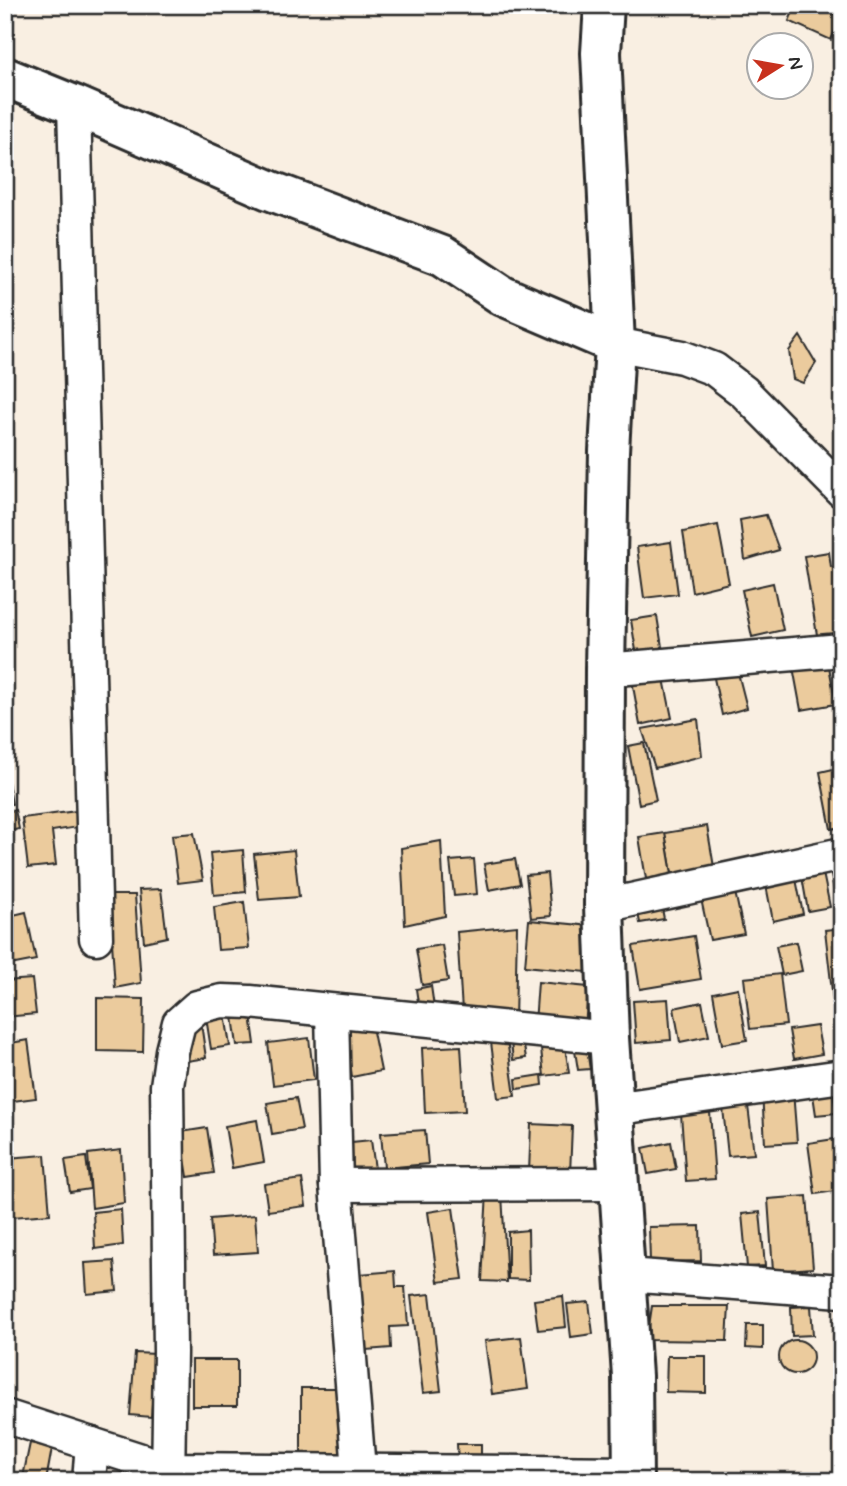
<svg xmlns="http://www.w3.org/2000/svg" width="847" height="1486" viewBox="0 0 847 1486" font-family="Mynerve,sans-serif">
<rect width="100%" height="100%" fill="#f9efe2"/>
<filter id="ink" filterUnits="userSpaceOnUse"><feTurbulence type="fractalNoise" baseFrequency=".0143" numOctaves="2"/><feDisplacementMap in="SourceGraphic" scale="14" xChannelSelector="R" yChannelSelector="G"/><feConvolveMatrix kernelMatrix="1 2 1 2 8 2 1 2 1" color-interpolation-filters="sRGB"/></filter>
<g filter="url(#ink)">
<g fill="#ebcb9d" stroke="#2b2b2b" stroke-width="2">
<path d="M796 5H815L841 17 831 40 789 21Z"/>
<path d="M800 336 816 363 803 383 793 379 789 351Z"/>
<path d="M766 515 779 550 745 560 740 520Z"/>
<path d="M718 525 729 583 692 592 683 532Z"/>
<path d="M671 542 678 594 644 598 637 547Z"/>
<path d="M829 552 831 567 840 566 842 574V637L818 641 804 556Z"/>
<path d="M773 583 783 630 752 637 742 590Z"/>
<path d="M657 616 663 653 637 657 631 620Z"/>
<path d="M828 661 836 704 801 710 793 667Z"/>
<path d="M736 665 747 708 722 715 712 669Z"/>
<path d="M662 669 672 718 640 725 631 675Z"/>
<path d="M698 719 702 756 655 768 642 729Z"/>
<path d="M644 743 656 800 639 804 628 746Z"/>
<path d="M5 765 12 804 5 805Z"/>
<path d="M842 767V827L831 829 820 772Z"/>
<path d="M15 810 19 829 5 832V812Z"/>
<path d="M77 811 78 827 52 831 56 865 28 868 22 818Z"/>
<path d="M707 826 714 867 672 874 665 833Z"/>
<path d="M194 833 203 880 178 883 172 835Z"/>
<path d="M665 833 672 874 646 879 639 837Z"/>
<path d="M441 841 445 916 405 925 401 848Z"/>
<path d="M243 850 246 892 214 895 210 853Z"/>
<path d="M294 850 299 897 259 900 254 854Z"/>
<path d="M842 858V905H837L828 860Z"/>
<path d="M474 859 477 894 454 896 450 861Z"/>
<path d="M515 859 520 884 489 890 484 864Z"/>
<path d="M794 869 803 914 773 921 764 875Z"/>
<path d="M547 873 551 916 531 918 526 875Z"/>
<path d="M823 873 830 907 808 911 802 877Z"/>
<path d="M161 889 167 937 144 942 139 890Z"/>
<path d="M735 892 744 934 710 940 701 899Z"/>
<path d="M109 895H135L141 983 115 988Z"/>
<path d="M244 902 249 948 218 950 214 907Z"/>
<path d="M661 903 664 919 640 923 637 908Z"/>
<path d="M26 912 36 960 5 966V917Z"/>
<path d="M529 920 591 926 587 972 525 966Z"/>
<path d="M517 926 515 1022 462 1011 457 932Z"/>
<path d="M842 928V999L833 1000 825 930Z"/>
<path d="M694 936 701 979 640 989 633 946Z"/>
<path d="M796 942 802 971 782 975 776 946Z"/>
<path d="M442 945 448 981 422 985 416 949Z"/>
<path d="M780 974 786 1025 750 1029 744 978Z"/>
<path d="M32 979 36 1014 5 1017V981Z"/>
<path d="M538 982 588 987 585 1028 535 1023Z"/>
<path d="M431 986 434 1007 419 1009 416 989Z"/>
<path d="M738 988 747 1040 722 1044 713 993Z"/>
<path d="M97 998 144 999 143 1052 97 1051Z"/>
<path d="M668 999 671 1040 636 1043 633 1001Z"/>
<path d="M702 1002 709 1036 680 1042 674 1008Z"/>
<path d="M224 1008 230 1046 211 1049 205 1011Z"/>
<path d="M251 1015 255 1044 237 1045 233 1017Z"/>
<path d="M200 1016 206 1058 187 1061 183 1028Z"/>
<path d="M371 1022 381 1071 352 1077 345 1023Z"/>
<path d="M817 1026 822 1054 794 1059 789 1030Z"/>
<path d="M506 1032 515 1096 498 1098 490 1034Z"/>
<path d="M309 1038 314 1080 273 1085 268 1043Z"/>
<path d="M28 1040 36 1098 5 1102V1044Z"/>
<path d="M523 1040 526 1058 513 1060 511 1042Z"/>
<path d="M461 1046 465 1111 425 1113 422 1048Z"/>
<path d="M565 1046 569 1073 544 1076 541 1049Z"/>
<path d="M587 1050 590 1069 578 1070 575 1051Z"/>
<path d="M542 1075 543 1085 517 1089 516 1079Z"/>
<path d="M793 1091 797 1142 765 1144 762 1092Z"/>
<path d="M833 1092 836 1113 816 1115 813 1095Z"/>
<path d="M296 1098 302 1129 272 1134 267 1103Z"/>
<path d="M709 1099 715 1179 686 1181 680 1101Z"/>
<path d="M748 1106 754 1154 728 1156 723 1108Z"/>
<path d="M257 1120 264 1162 232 1168 225 1126Z"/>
<path d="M531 1124 572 1126 570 1174 529 1172Z"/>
<path d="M207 1128 214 1173 188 1177 181 1132Z"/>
<path d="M425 1130 428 1164 384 1168 381 1133Z"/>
<path d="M841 1138 842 1190 815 1194 808 1143Z"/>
<path d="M371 1140 375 1169 345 1172 342 1143Z"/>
<path d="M671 1142 676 1169 648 1174 643 1148Z"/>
<path d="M121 1150 124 1203 92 1208 88 1154Z"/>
<path d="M45 1155 50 1214 12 1217 7 1158Z"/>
<path d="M86 1157 90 1189 70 1192 65 1160Z"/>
<path d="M302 1179 306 1206 268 1211 264 1184Z"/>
<path d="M487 1192 502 1194 507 1282 482 1281Z"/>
<path d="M807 1196 813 1268 773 1271 768 1199Z"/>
<path d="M453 1208 463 1279 438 1282 428 1212Z"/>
<path d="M121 1209 123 1245 95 1249 93 1212Z"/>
<path d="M760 1212 765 1266 747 1267 742 1214Z"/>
<path d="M255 1215 258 1252 213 1255 210 1219Z"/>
<path d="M700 1226 701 1261 650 1262 649 1227Z"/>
<path d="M528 1230 529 1280 508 1279V1232Z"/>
<path d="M114 1261 117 1291 87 1294 85 1263Z"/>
<path d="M395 1271 396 1287H405L408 1326 390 1327 391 1348 366 1350 360 1274Z"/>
<path d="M430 1294 441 1391 423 1393 411 1296Z"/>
<path d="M563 1296 566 1327 538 1330 534 1300Z"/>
<path d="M589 1302 593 1334 571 1337 567 1304Z"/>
<path d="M652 1306H729L727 1341 647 1340Z"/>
<path d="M811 1306 813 1335 792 1336 791 1307Z"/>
<path d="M747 1325H763V1349L746 1348Z"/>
<path d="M521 1337 528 1389 492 1394 485 1341Z"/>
<circle cx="796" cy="1357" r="17"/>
<path d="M135 1353 156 1354 151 1417 130 1415Z"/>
<path d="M667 1356H706V1393L666 1392Z"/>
<rect x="192" y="1360" width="45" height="46"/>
<path d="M301 1388H348L349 1462H301Z"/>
<path d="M30 1443 52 1448 46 1481 23 1477Z"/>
<path d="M457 1444H481V1461L458 1462Z"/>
</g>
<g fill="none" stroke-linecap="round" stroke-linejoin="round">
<defs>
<g id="minor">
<path d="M74 105 96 938"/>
<path d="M615 344 682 357 714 369 744 392 842 491"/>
<path d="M605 670 842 650"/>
<path d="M604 906 842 854"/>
<path d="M332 1011 336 1185 359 1470"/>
<path d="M613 1109 842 1076"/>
<path d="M336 1185 618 1184"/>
<path d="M626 1275 842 1291"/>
<path d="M5 1416 169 1469 633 1473"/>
<path d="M89 1481 92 1444"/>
<path d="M168 1481 170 1352 167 1086 172 1051 179 1023 197 1007 222 1001 250 1002 609 1038"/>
</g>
<path id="tertiary" d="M604 5 601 53 615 344"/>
<path id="secondary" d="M5 77 74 105 269 190 443 256 503 296 615 344 609 451 605 670 604 906 609 1038 632 1376 633 1481"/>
</defs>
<use href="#minor" stroke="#2b2b2b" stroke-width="37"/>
<use href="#tertiary" stroke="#2b2b2b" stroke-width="44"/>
<use href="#secondary" stroke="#2b2b2b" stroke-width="44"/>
<use href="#minor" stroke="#fff" stroke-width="32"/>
<use href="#tertiary" stroke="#fff" stroke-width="38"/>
<use href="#secondary" stroke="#fff" stroke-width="38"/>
</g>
</g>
<rect width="847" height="1486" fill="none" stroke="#fff" stroke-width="28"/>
<rect x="14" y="14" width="819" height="1458" fill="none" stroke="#2b2b2b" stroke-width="2.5" filter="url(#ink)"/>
<g transform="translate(780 66) rotate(79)"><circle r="33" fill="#ffffff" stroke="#aaaaaa" stroke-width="2"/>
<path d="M0-5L12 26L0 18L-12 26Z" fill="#c8321e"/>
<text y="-10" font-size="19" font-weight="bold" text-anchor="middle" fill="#2b2b2b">N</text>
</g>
</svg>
